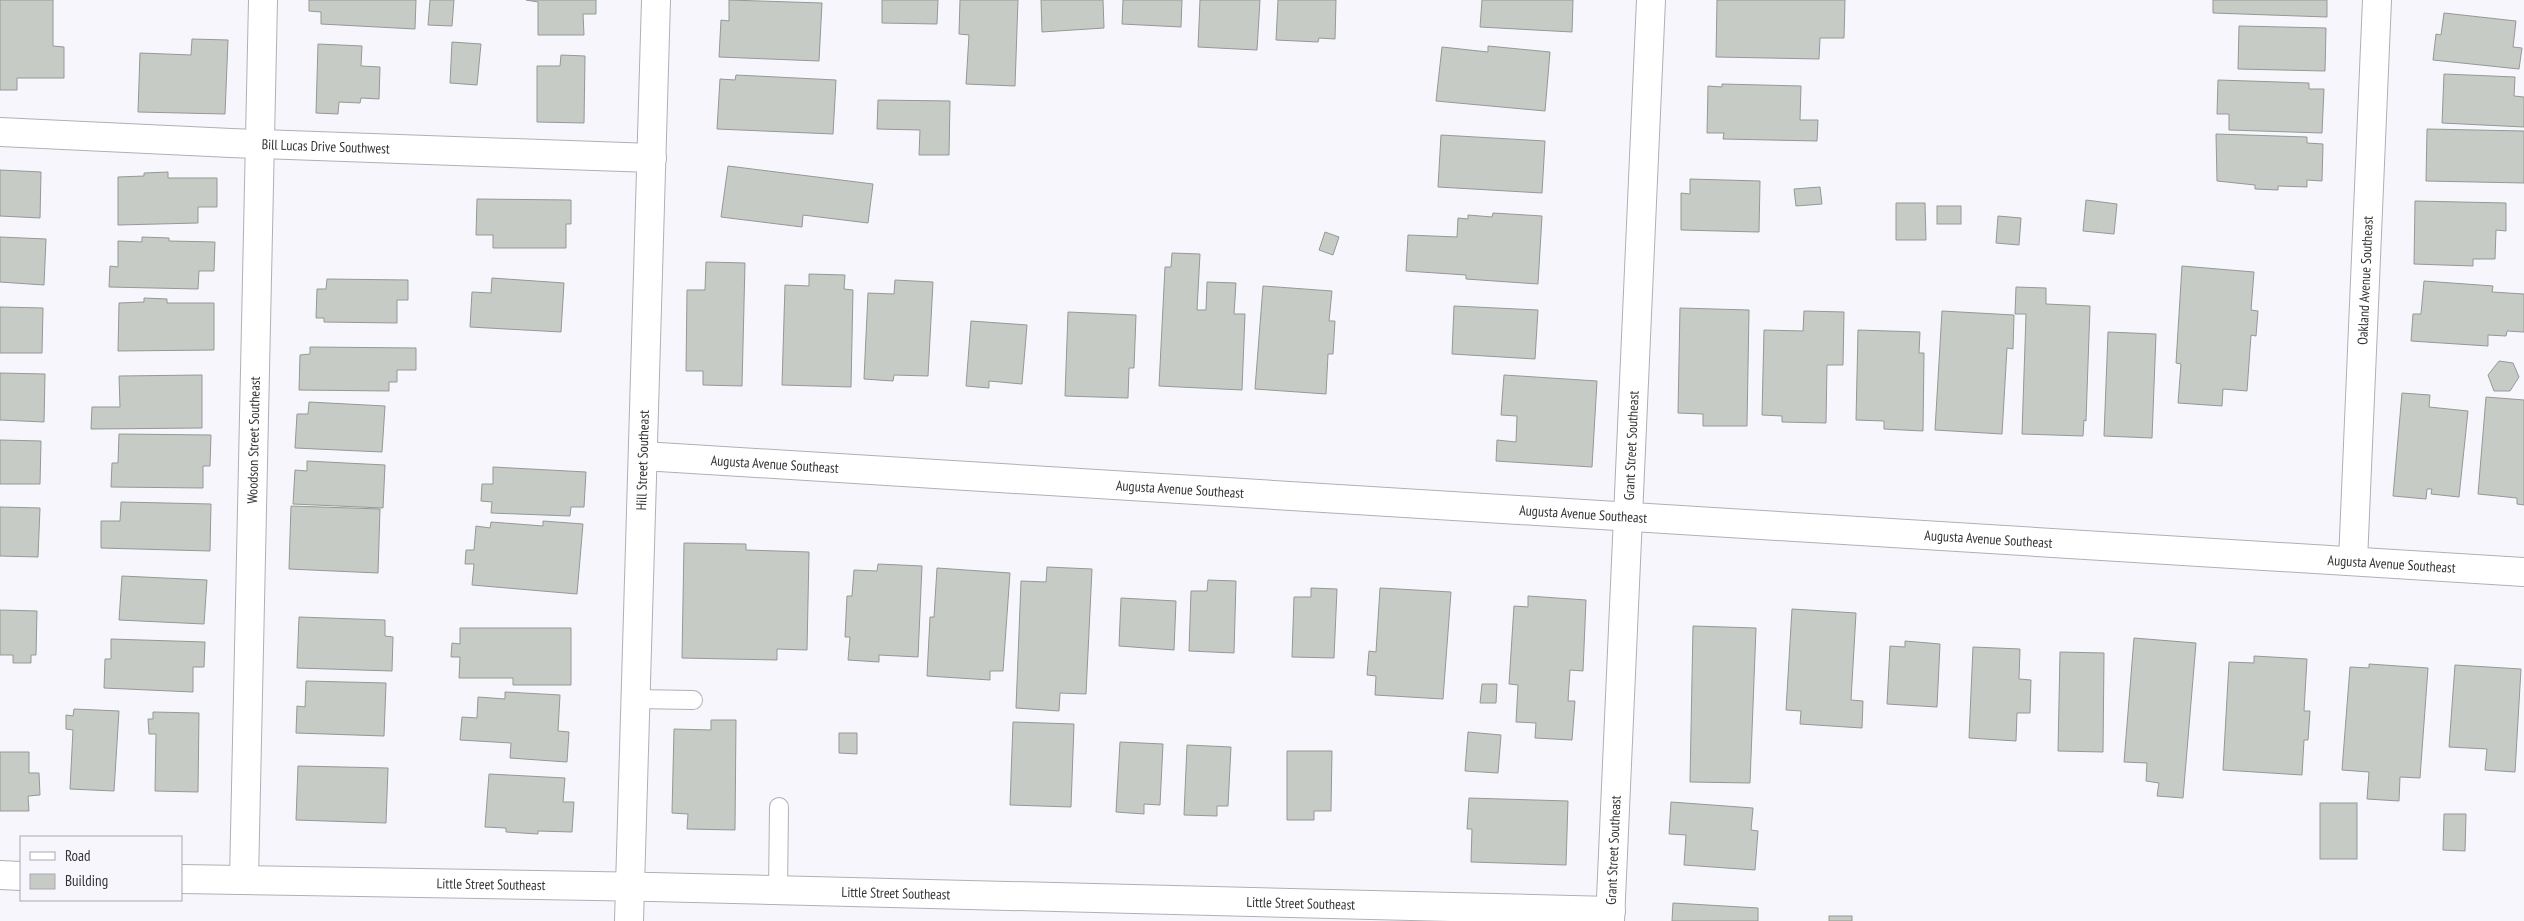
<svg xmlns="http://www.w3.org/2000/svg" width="2524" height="921" viewBox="0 0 2524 921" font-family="'PT Sans Narrow',sans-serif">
<rect width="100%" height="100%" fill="#f8f6fd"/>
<g fill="#c6cbc6" stroke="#949995">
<path d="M0 0H53V46L64 47V78H17V90H0Z"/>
<path d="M309 0H416L415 29 321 24V12L309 11Z"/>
<path d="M430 0H454L452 26 428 25Z"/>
<path d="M526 0H596V14H583L584 35H538V2Z"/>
<path d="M729 0 822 3 819 61 719 57 721 20 729 21Z"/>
<path d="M882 0H938L937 24 882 23Z"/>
<path d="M960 0H1018L1015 86 966 84 969 35 959 34Z"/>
<path d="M1041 0H1103L1104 28 1042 32Z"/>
<path d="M1123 0H1182L1181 27 1122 24Z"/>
<path d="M1200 0H1260L1257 50 1198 47Z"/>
<path d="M1278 0H1336L1335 39 1319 38 1318 42 1276 40Z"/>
<path d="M1482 0H1573L1572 32 1480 27Z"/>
<path d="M1717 0H1845L1844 38H1820L1819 59 1716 57Z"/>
<path d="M2213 0H2327V17L2213 13Z"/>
<path d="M2444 13 2516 21 2513 47 2522 48 2519 69 2433 60 2436 34 2441 35Z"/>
<path d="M2239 26 2326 28 2325 71 2238 69Z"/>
<path d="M192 39 228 40 225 114 138 112 140 53 191 55Z"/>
<path d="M452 42 481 44 477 85 450 83Z"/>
<path d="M318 44 362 46 361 66 380 67 379 99 361 98 360 103 339 102 338 114 316 113Z"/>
<path d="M1488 46 1550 52 1545 111 1436 101 1442 47 1488 52Z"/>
<path d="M561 55 585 56 584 123 537 122V66H560Z"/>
<path d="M2444 74 2515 77 2514 96 2524 97V127L2442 123Z"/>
<path d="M736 75 836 80 833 134 717 129 720 79 735 80Z"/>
<path d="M2218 80 2309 83V89H2324L2322 133 2229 130V114H2217Z"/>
<path d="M1722 84 1801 86 1800 120H1818L1817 141 1723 139 1724 133H1707L1708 86 1722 87Z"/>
<path d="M878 100 950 101 949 155H919L920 130 877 129Z"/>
<path d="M2427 129 2524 131V183L2426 181Z"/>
<path d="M2216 134 2307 137V143L2323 144 2322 181 2307 180V187L2278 186V190L2255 189V185L2217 181Z"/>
<path d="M1441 135 1545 141 1542 193 1438 187Z"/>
<path d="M728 166 873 184 868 223 803 215 802 227 721 217Z"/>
<path d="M0 170 41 172 40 218 0 216Z"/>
<path d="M168 172V178H217V207H198V223L118 225V177L144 176V173Z"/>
<path d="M1690 179 1760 181 1759 232 1681 230V193L1690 194Z"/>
<path d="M1820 187 1822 204 1796 206 1794 189Z"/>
<path d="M477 199 571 200V224H566V248H493V235H476Z"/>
<path d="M2086 200 2117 204 2114 234 2083 231Z"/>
<path d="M2415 201 2506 203V231L2496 230 2495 259H2473V266L2414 264Z"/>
<path d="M1896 203H1925L1926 240H1896Z"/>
<rect x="1937" y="206" width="24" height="18"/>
<path d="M1493 213 1542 216 1538 284 1466 279V275L1406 271 1408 235 1457 237 1458 218 1468 219V215L1492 217Z"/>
<path d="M1998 216 2021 218 2019 245 1996 243Z"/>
<path d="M1325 232 1339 237 1333 255 1319 250Z"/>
<path d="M0 237 46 239 44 285 0 282Z"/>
<path d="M142 237 169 238V241L215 242 214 271H199L198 289 109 287 110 266 118 267V241L142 242Z"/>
<path d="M1172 253 1200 254 1197 310H1206L1207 282 1236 283 1234 314H1245L1242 390 1159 386 1165 267H1171Z"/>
<path d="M706 262 745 263 742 386 703 385V371H686L687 290H705Z"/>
<path d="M2182 266 2254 272 2251 310 2258 311 2256 336 2251 335 2247 391 2223 389 2222 406 2178 403 2181 364 2176 363Z"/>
<path d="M809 274 845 275 844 289 853 290 851 387 782 385 785 285 809 286Z"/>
<path d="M492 278 564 283 561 332 470 327 472 292 491 293Z"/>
<path d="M327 279 408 280V300H397V323L324 322V318H316L317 289H326Z"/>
<path d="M895 280 933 282 928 376 894 375 893 381 864 379 868 293 894 294Z"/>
<path d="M2424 281 2493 286 2492 292 2524 294V332L2507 331 2506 336 2488 335V346L2411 341 2413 314H2421Z"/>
<path d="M1263 286 1332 291 1329 321H1335L1333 354H1328L1326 394 1255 389Z"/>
<path d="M2016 287 2046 288V304L2090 306 2086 421 2084 420 2083 436 2022 434 2026 314H2015Z"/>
<path d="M144 298 167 299V303H214V350L118 351 119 303 144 302Z"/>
<path d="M1454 306 1538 310 1535 359 1452 354Z"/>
<path d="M0 307 43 308 42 353H0Z"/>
<path d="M1680 308 1749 310 1747 426H1703V414L1678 413Z"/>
<path d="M1804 311 1844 312 1843 365H1827L1826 423 1782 422V416L1762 415 1764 330 1803 331Z"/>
<path d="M1942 311 2014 315 2013 349 2007 348 2002 434 1935 430Z"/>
<path d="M1068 312 1136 315 1134 368H1129L1128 398 1065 396Z"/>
<path d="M971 321 1027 325 1022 384 989 381V388L966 386Z"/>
<path d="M1858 330 1920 332 1919 353H1924L1923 431 1884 429V421L1856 420Z"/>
<path d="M2108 332 2156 334 2152 438 2104 436Z"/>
<path d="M310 347 416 348V370H397V382H389V391L299 390 300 355 310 354Z"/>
<path d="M2499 361 2513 363 2519 377 2510 391H2494L2488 375Z"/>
<path d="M0 373 45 374 44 422 0 420Z"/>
<path d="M202 375V428L91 429 92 407H120L119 376Z"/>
<path d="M1504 375 1597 381 1592 467 1496 461 1497 440 1516 442 1517 416 1501 415Z"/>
<path d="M2402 393 2430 395 2429 407 2468 411 2459 497 2431 494 2432 489H2427L2426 499 2393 496Z"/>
<path d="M2486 397 2524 400V505L2517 504V498L2478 494Z"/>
<path d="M309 402 385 406 382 452 295 448 297 414H308Z"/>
<path d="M119 434 211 435 210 466H203V488L111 487 112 463H118Z"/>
<path d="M0 440 41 441 40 484H0Z"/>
<path d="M307 461 385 465 383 508 293 504 295 470 307 471Z"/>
<path d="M493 467 586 472 584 507H571L570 516 491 513 492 502 481 501 482 484H493Z"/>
<path d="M121 502 211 504 210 551 101 548V521H120Z"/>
<path d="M291 506 380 509 378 573 289 569Z"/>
<path d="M0 507 40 508 38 557 0 556Z"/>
<path d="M543 521 583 524 577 594 472 585 474 564H465L466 550H474L476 526 490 528 491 522 543 526Z"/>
<path d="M684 543 746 544V550L809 552 807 650 777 649V660L682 658Z"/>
<path d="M878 564 922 566 918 657 879 655V662L848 660 850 637H845L847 596H852L854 570 877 571Z"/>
<path d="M1047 567 1092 569 1086 694 1060 693 1059 711 1016 708 1021 581 1046 582Z"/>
<path d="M937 568 1010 573 1003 671H990V680L927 676 930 617H934Z"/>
<path d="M122 576 207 580 204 624 119 620Z"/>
<path d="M1208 580 1236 581 1234 653 1189 651 1191 591H1207Z"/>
<path d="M1311 588 1337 589 1334 658 1292 657 1294 597H1311Z"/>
<path d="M1380 588 1451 592 1443 699 1375 695 1376 676 1367 675 1369 651 1376 652Z"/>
<path d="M1528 596 1586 600 1583 671 1570 670 1568 701H1575L1572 740 1535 738 1536 723 1516 722 1518 685 1509 684 1514 606 1528 607Z"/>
<path d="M1121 598 1176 601 1174 650 1119 646Z"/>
<path d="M1792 609 1856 613 1851 700 1863 701 1862 728 1800 724 1801 711 1786 710Z"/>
<path d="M0 610 37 611 36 655H31V663H13V655H0Z"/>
<path d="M299 617 385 620V636L393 637 392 671 297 668Z"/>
<path d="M1693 626 1756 628 1750 783 1690 782Z"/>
<path d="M460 628H571V685H513V678H459L460 657H451L452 643 460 644Z"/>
<path d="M2134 638 2196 643 2183 798 2157 796 2159 783 2146 781 2147 763 2124 762Z"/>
<path d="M111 639 205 642 204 667H193V692L104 688 105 659H111Z"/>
<path d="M1905 641 1940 644 1937 707 1887 704 1890 646 1905 647Z"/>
<path d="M1973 647 2020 649 2019 679 2031 680 2030 713H2017L2016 741 1969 738Z"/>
<path d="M2060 652 2104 653 2103 752 2058 751Z"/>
<path d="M2254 656 2307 659 2304 711H2310L2308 740H2304L2302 775 2223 770 2229 662 2254 663Z"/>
<path d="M2369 664 2428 668 2420 778 2400 777 2399 801 2367 799 2369 772 2342 770 2350 667 2369 668Z"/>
<path d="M2455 665 2521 669 2515 772 2485 770 2487 749 2449 747Z"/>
<path d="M306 681 386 683 384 736 296 733 297 706 305 707Z"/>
<path d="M1482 684H1497L1496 703H1480Z"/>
<path d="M505 692 560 695 558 731 569 732 567 762 510 758 511 743 460 740 462 717 477 718 478 697 505 699Z"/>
<path d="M74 709 119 711 114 791 70 789 73 730 66 729V715L73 716Z"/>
<path d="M153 712 199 713 198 792 155 791 156 734H149L148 719H153Z"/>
<path d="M711 720H736L735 830 687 829 688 814 672 813 674 729 711 730Z"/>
<path d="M1013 722 1074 724 1071 807 1010 805Z"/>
<path d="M1468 732 1501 735 1498 773 1465 771Z"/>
<path d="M839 733H857V754L839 753Z"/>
<path d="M1120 742 1163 744 1160 805 1144 804V814L1116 812Z"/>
<path d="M1187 745 1231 747 1228 806H1217V816L1184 815Z"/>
<path d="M1287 751H1332L1331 811H1314V820H1287Z"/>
<path d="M0 752H29V773H39L40 795 28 796 29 811H0Z"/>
<path d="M298 766 388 768 386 823 296 820Z"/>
<path d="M489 774 565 778 563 802H574L572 832 538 831V834L506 832V828L485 827Z"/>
<path d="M1469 798 1568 801 1566 865 1471 862 1472 829H1467Z"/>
<path d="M1671 802 1753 808 1751 830 1758 831 1755 870 1684 865 1686 835 1669 834Z"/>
<rect x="2320" y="803" width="37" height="56"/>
<path d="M2444 814H2466L2465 851 2443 850Z"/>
<path d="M1673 903 1758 908V921H1672Z"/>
<rect x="1829" y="916" width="23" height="5"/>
</g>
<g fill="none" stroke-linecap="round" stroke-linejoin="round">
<defs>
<g id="lane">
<path d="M636 699 693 700"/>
<path d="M778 891 779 807"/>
</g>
<g id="street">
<path id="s1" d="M0 132 231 143 652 158"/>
<path id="s2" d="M643 456 2524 572"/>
<path id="s3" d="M2353 561 2377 0"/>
<path d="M0 875 21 876"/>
<path id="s4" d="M181 879 652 887 1611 911"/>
<path id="s5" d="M244 880 263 0"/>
<path id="s6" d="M1610 921 1651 0"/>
</g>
<g id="secondary">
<path id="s7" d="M629 921 656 0"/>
</g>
</defs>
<use href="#lane" stroke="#b1afb5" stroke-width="20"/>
<use href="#street" stroke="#b1afb5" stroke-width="30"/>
<use href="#secondary" stroke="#b1afb5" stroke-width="30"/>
<use href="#lane" stroke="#fff" stroke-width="18"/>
<use href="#street" stroke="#fff" stroke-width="28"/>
<use href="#secondary" stroke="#fff" stroke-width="28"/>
</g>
<g text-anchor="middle" stroke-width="4" stroke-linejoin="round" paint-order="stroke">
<g font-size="14" fill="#343436" stroke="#f8f6fd">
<text dy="5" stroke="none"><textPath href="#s1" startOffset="326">Bill Lucas Drive Southwest</textPath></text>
<text dy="5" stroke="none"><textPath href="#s3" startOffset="281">Oakland Avenue Southeast</textPath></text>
<text dy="5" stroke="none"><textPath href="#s5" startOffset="440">Woodson Street Southeast</textPath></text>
<text dy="5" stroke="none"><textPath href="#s6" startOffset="476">Grant Street Southeast</textPath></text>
<text dy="5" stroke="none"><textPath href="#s7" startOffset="461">Hill Street Southeast</textPath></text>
<text dy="5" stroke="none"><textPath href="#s2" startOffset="132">Augusta Avenue Southeast</textPath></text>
<text dy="5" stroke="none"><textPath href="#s2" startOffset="538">Augusta Avenue Southeast</textPath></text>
<text dy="5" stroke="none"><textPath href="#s2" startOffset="942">Augusta Avenue Southeast</textPath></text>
<text dy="5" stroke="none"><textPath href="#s2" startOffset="1348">Augusta Avenue Southeast</textPath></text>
<text dy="5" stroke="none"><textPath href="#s2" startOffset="1752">Augusta Avenue Southeast</textPath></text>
<text dy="5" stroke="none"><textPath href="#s6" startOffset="71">Grant Street Southeast</textPath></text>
<text dy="5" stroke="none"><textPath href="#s4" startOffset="310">Little Street Southeast</textPath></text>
<text dy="5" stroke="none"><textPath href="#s4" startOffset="715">Little Street Southeast</textPath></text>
<text dy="5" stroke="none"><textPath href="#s4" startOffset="1120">Little Street Southeast</textPath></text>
</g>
</g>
<rect x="20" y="836" width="162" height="65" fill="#f8f6fd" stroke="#aaa8ad"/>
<rect x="30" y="852" width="25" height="8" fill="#ffffff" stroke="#aaa8ad"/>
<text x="65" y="861" font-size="15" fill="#343436">Road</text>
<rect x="30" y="874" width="25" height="15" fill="#c6cbc6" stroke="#aaa8ad"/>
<text x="65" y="886" font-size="15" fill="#343436">Building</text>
</svg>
